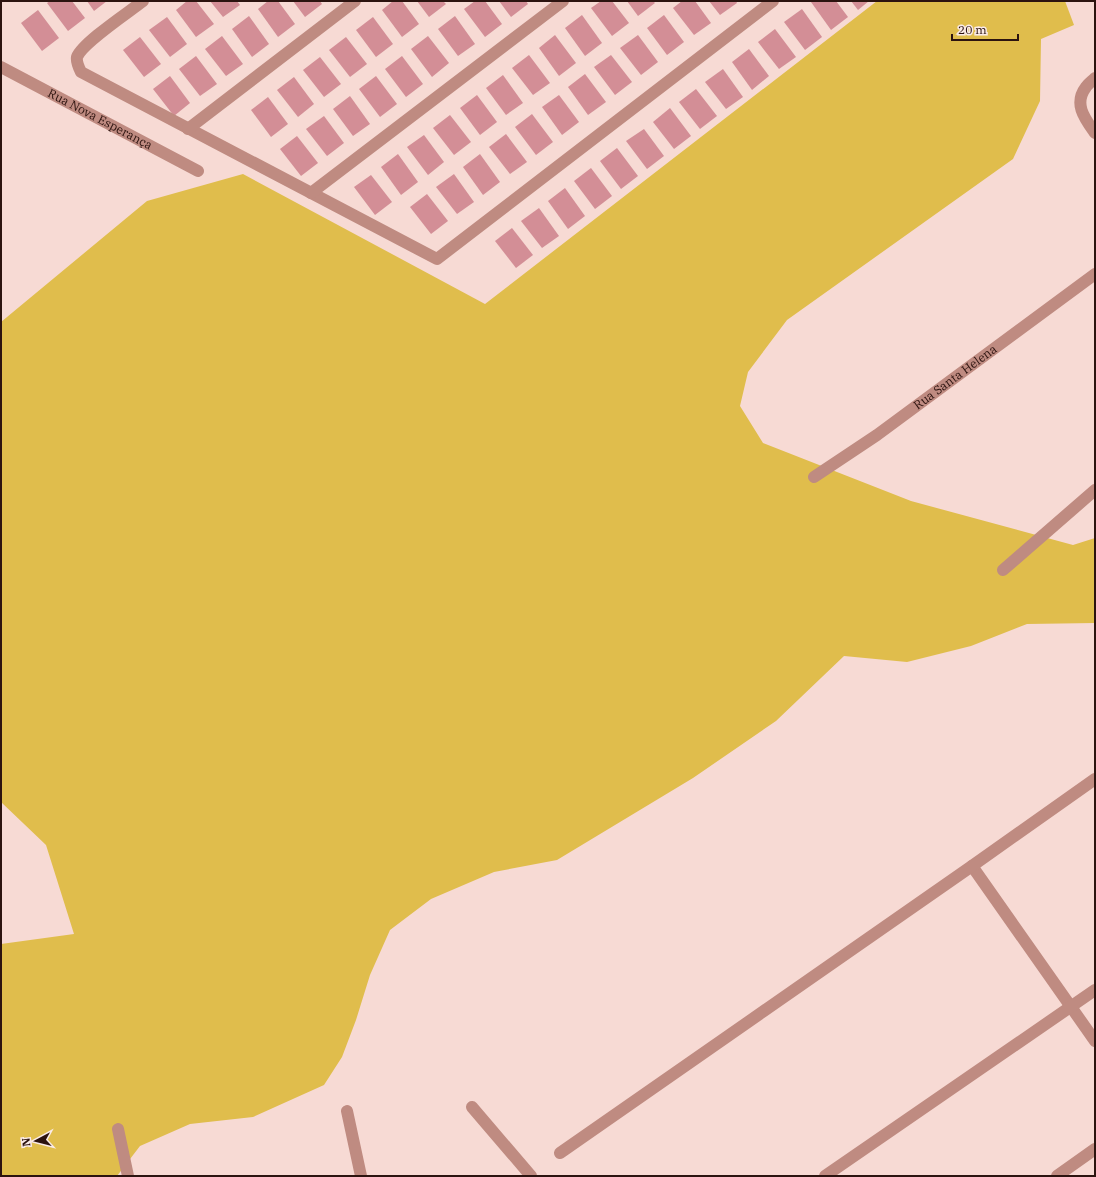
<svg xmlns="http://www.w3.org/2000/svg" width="1096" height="1177" viewBox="0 0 1096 1177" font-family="'IBM Plex Serif',serif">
<rect width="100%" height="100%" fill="#f7dad4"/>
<path fill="#e0bd4c" d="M877 1H1065L1074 25 1041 39 1040 101 1013 159 787 320 748 372 740 406 763 443 911 501 1073 545 1095 538V623L1027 624 971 646 907 662 844 656 776 721 693 778 557 860 494 872 431 899 390 930 370 975 356 1020 342 1057 324 1085 253 1117 190 1124 140 1146 117 1176H1V944L74 934 46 845 1 802V322L147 201 243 174 485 304Z"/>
<g fill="#d38e96">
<path d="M50 1H72L85 18 68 31 47 3Z"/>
<path d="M87 1H107L94 11Z"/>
<path d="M187 1H196L214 24 196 37 176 10Z"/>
<path d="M210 1H237L240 5 223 17Z"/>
<path d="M268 1H278L295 24 278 37 258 9Z"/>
<path d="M293 1H320L322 4 305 17Z"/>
<path d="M393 1H402L419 24 402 37 382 10Z"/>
<path d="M417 1H443L446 4 429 17Z"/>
<path d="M475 1H485L502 24 485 37 464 9Z"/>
<path d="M499 1H526L528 4 511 17Z"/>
<path d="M601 1H612L629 23 612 36 591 8Z"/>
<path d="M627 1H653L655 3 638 16Z"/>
<path d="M682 1H695L711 23 694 35 673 8Z"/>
<path d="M709 1H736L737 3 720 15Z"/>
<path d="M812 1H836L848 17 831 30 811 2Z"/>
<path d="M851 1H869L858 10Z"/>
<path d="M802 9 822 37 805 50 784 22Z"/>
<path d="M38 10 59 38 42 51 21 23Z"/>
<path d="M582 15 602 43 585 56 565 28Z"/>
<path d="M664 15 684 42 667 55 647 28Z"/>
<path d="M249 16 269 44 252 57 232 29Z"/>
<path d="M455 16 475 44 458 56 438 29Z"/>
<path d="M167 17 187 44 170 57 149 30Z"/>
<path d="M373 17 393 44 376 57 356 30Z"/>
<path d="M775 29 796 57 779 69 758 42Z"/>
<path d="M555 35 576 63 559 76 539 48Z"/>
<path d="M638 35 658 62 641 75 620 48Z"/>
<path d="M222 36 243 64 226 76 205 49Z"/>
<path d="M428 36 449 63 432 77 411 49Z"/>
<path d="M140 37 161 64 144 77 123 50Z"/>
<path d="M346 37 367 64 350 77 329 50Z"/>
<path d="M749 49 769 76 752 90 732 62Z"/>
<path d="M529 55 550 83 533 95 512 68Z"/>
<path d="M611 55 632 82 615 95 594 67Z"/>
<path d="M196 56 217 84 200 96 179 69Z"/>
<path d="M402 56 423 84 406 97 385 69Z"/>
<path d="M320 57 341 84 324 97 303 70Z"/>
<path d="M723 69 743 97 726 109 705 82Z"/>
<path d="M585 74 606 102 588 115 568 87Z"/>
<path d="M503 75 523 103 506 115 486 88Z"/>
<path d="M170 76 190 103 174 116 153 89Z"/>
<path d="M376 76 397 104 380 117 359 89Z"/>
<path d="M294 77 314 104 298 117 277 90Z"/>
<path d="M696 89 717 116 700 129 679 102Z"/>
<path d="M477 95 497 122 480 135 460 108Z"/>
<path d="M559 95 579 122 562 135 542 107Z"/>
<path d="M350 96 370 124 353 136 333 109Z"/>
<path d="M268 97 288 124 271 137 251 110Z"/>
<path d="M670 108 691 136 674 149 653 122Z"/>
<path d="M532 114 553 142 536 155 515 127Z"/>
<path d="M450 115 471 142 454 155 433 128Z"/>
<path d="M324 116 344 143 327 156 306 129Z"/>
<path d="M644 129 664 156 647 169 626 141Z"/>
<path d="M506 134 527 162 510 174 489 147Z"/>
<path d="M424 135 444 162 428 175 407 147Z"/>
<path d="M297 136 318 163 301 176 280 149Z"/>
<path d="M617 148 638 176 621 189 600 161Z"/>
<path d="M398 154 418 182 401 195 381 167Z"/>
<path d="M480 154 500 182 483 195 463 167Z"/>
<path d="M591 168 612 196 595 209 574 181Z"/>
<path d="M454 174 474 202 457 214 436 187Z"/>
<path d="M371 175 392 202 375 215 354 187Z"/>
<path d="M565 188 585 216 568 229 548 201Z"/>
<path d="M427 194 448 221 431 234 410 207Z"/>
<path d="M539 208 559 236 542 248 521 221Z"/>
<path d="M512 228 533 255 516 268 495 241Z"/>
</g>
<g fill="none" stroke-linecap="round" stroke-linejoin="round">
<g stroke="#bf8b81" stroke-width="12">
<path d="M143 1C129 12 82 43 77 57 76 62 79 68 81 72L437 259 773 1"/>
<path id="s1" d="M1 67 198 171"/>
<path d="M1095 78C1092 81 1088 84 1086 87 1073 104 1085 119 1095 133"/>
<path d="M188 129 355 1"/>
<path d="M311 193 563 1"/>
<path id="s2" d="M814 477 877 435 1095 274"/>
<path d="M1003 570 1095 490"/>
<path d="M972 866 1095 1041"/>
<path d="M472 1107 531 1176"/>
<path d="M347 1111 361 1176"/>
<path d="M118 1129 128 1176"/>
<path d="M560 1153 972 866 1095 779"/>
<path d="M825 1176 1095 990"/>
<path d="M1057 1176 1095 1149"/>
</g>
</g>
<g text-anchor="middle" stroke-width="3" stroke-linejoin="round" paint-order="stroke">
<g font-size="12" fill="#2c130f" stroke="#faebe7">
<text dy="4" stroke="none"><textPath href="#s1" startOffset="112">Rua Nova Esperança</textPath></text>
<text dy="4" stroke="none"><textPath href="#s2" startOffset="173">Rua Santa Helena</textPath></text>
</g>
</g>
<rect width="1096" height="1177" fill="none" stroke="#2c130f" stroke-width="4"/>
<g transform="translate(36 1141) rotate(263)" stroke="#faebe7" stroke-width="3" paint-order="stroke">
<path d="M0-3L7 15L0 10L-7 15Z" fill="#2c130f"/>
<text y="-6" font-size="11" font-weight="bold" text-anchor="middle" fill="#2c130f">N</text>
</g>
<path d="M952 34v6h66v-6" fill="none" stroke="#2c130f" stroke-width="2"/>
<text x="958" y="34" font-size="12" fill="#2c130f" stroke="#faebe7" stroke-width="3" paint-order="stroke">20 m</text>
</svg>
